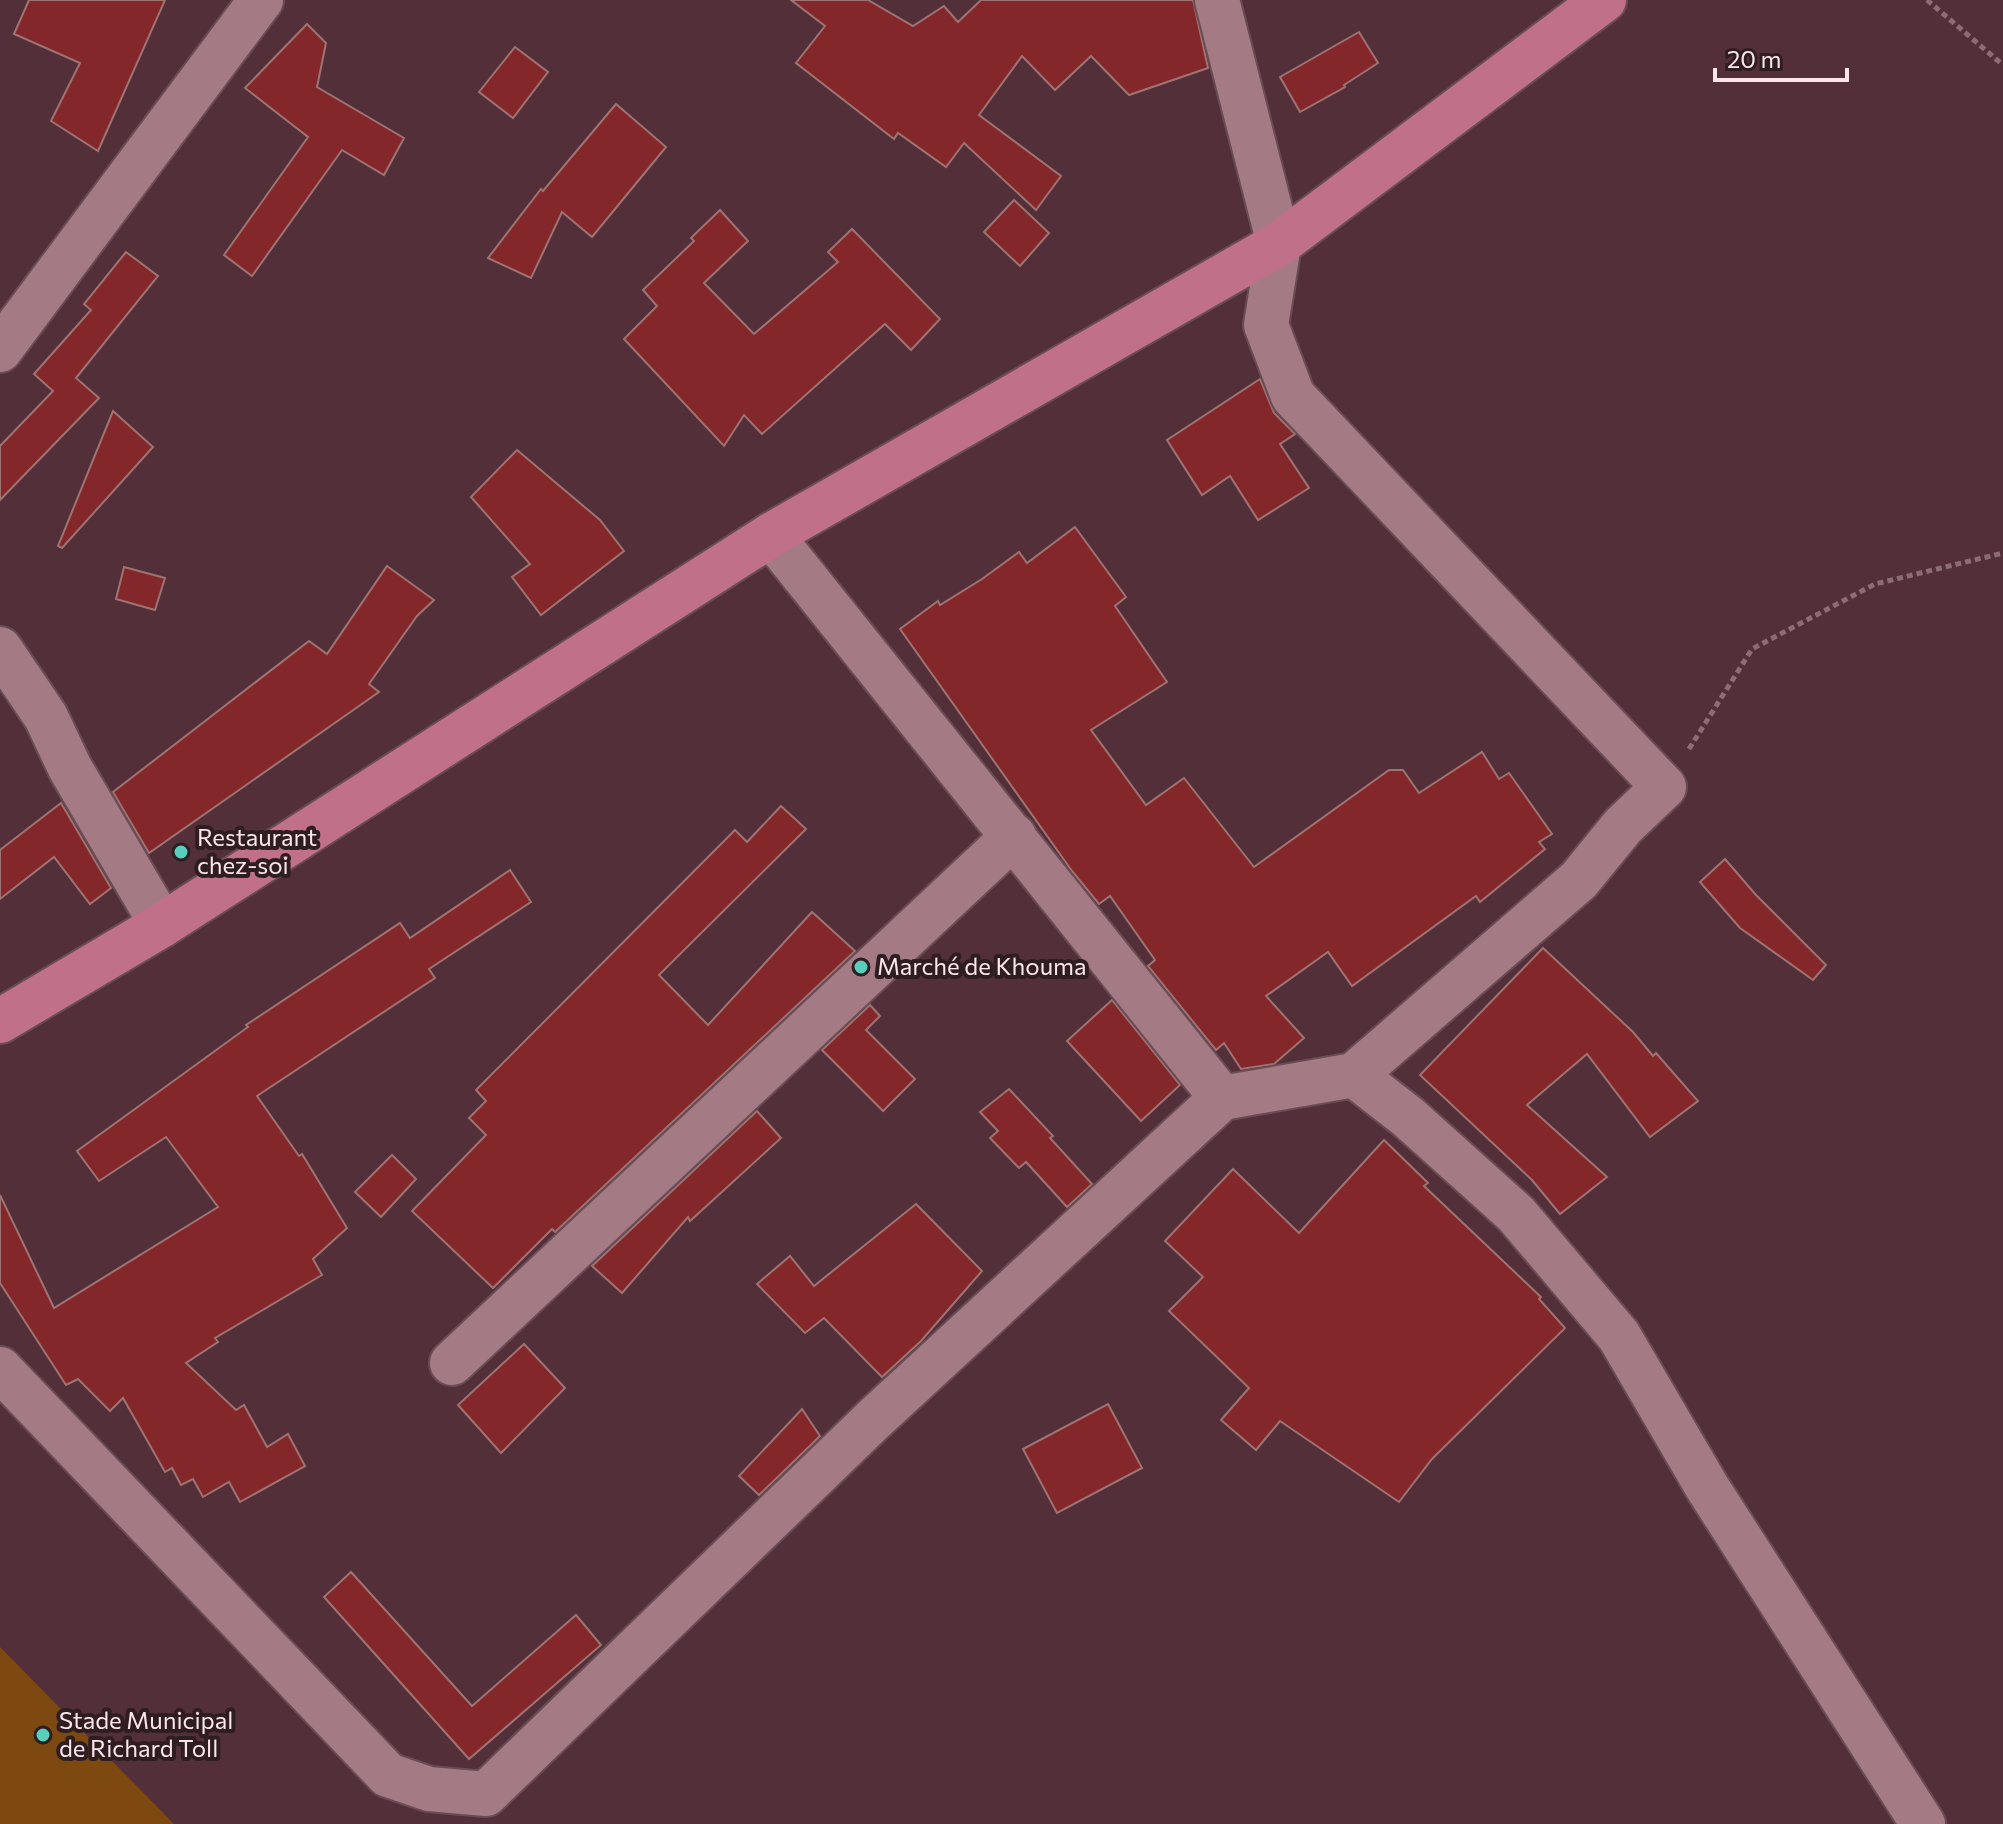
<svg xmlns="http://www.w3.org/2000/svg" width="2003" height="1824" viewBox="0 0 2003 1824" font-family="Commissioner,sans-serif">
<rect width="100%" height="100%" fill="#532f39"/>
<path fill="#7d4911" d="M0 1647 174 1824H0Z"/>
<g fill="#84272b" stroke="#9e7371" stroke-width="2">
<path d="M29 0H165L98 151 51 121 80 63 14 34Z"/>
<path d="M791 0H868L913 26 944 6 958 22 981 0H1193L1208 68 1129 95 1091 56 1055 90 1022 56 979 115 1061 176 1036 210 964 143 946 167 898 133 894 139 796 63 825 26Z"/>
<path d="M307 24 326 43 317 87 404 138 384 175 342 150 252 276 224 255 308 137 245 88Z"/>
<path d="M1359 32 1378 63 1344 85 1345 87 1300 112 1280 77Z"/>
<path d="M515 47 548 72 513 118 479 92Z"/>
<path d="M616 104 666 147 592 237 562 212 531 278 488 258 541 189 543 191Z"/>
<path d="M1014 200 1049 233 1020 266 984 232Z"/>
<path d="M720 210 748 241 704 283 754 334 838 262 828 252 852 229 940 319 911 350 885 324 762 434 744 415 724 446 624 339 657 306 643 290 694 241 691 238Z"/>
<path d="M126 252 158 276 76 378 99 398 0 500V446L53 391 34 374 91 310 84 304Z"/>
<path d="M1260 379 1274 413 1295 434 1280 444 1309 488 1258 520 1230 476 1202 495 1167 440Z"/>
<path d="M113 411 153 447 62 548 58 546Z"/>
<path d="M517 450 600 520 624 551 541 615 512 577 530 564 471 497Z"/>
<path d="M1075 527 1126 597 1115 606 1167 682 1091 730 1146 805 1184 778 1254 867 1389 770H1403L1419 793 1482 752 1499 779 1509 773 1552 834 1539 842 1545 849 1480 902 1476 896 1352 986 1328 952 1266 996 1304 1038 1274 1064 1241 1069 1224 1043 1216 1050 1148 966 1155 960 1110 896 1099 904 1072 871 900 629 938 601 940 605 982 579 1019 552 1027 563Z"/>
<path d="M387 566 434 600 417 616 369 684 379 692 149 853 113 792 309 641 327 654Z"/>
<path d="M124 567 165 578 155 610 116 599Z"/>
<path d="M61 803 111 888 90 904 54 857 0 899V850Z"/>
<path d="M781 806 806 829 659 975 708 1025 812 912 855 951 555 1232 552 1229 493 1288 412 1211 486 1135 469 1118 486 1101 476 1090 735 830 747 842Z"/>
<path d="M1725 859 1756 895 1826 965 1813 980 1740 928 1700 882Z"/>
<path d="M510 870 531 902 429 969 435 978 257 1096 299 1156 302 1154 347 1228 313 1259 322 1275 215 1338 218 1342 186 1363 236 1410 244 1405 267 1447 288 1434 305 1466 240 1502 229 1482 203 1497 193 1479 181 1485 172 1468 165 1472 123 1398 110 1411 78 1379 66 1385 0 1283V1195L54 1308 218 1207 166 1137 99 1181 77 1151 248 1027 246 1025 400 923 410 938Z"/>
<path d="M1543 948 1633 1032 1653 1056 1656 1053 1698 1101 1650 1137 1587 1054 1527 1105 1607 1177 1560 1214 1532 1180 1420 1075Z"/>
<path d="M1112 1000 1180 1085 1141 1121 1067 1041Z"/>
<path d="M870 1005 880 1016 866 1030 915 1079 883 1111 822 1050Z"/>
<path d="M1009 1089 1053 1136 1050 1138 1092 1184 1067 1207 1026 1162 1019 1168 990 1138 998 1131 980 1112Z"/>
<path d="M757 1111 781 1138 690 1221 688 1217 622 1293 592 1266Z"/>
<path d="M1384 1140 1428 1183 1424 1186 1541 1297 1539 1299 1565 1328 1432 1459 1399 1502 1280 1421 1256 1450 1221 1420 1249 1388 1169 1311 1203 1277 1165 1241 1233 1169 1299 1233Z"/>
<path d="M392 1155 416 1179 381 1217 355 1192Z"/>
<path d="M916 1204 982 1271 921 1341 882 1377 824 1318 805 1333 757 1284 790 1256 814 1286Z"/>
<path d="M524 1344 565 1388 501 1453 458 1405Z"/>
<path d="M1108 1404 1142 1468 1057 1513 1023 1449Z"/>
<path d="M802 1409 820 1436 759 1495 739 1476Z"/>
<path d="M351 1572 472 1706 576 1615 601 1645 469 1759 324 1597Z"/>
</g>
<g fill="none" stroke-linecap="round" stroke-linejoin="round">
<defs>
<g id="minor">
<path d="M0 350 261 0"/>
<path d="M771 535 1222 1098"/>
<path d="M0 649 46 717 70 768 162 925"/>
<path d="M1354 1075 1408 1117 1516 1214 1619 1336 1707 1487 1923 1824"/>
<path d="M452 1363 1014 836"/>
<path d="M0 1369 388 1775 429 1789 486 1794 873 1420 1222 1098 1354 1075 1579 880 1623 826 1664 787 1293 396 1266 325 1279 244 1217 0"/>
</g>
<path id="primary" d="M0 1021 162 925 771 535 1279 244 1604 0"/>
</defs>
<use href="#minor" stroke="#6a4c55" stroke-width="48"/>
<use href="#primary" stroke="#6a4c55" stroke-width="48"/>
<g stroke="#8c6c75" stroke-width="5" stroke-dasharray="6 4" stroke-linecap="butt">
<path d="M1927 0 2003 65"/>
<path d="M1689 749 1752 649 1875 584 2003 553"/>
</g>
<use href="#minor" stroke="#a47a84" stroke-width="44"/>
<use href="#primary" stroke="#c07088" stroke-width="44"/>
</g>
<g fill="#5acebc" stroke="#2e1d21" stroke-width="3">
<circle cx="181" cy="852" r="8"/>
<circle cx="861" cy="967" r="8"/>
<circle cx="43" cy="1735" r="8"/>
</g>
<g text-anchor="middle" stroke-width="8" stroke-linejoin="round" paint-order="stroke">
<g font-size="24" fill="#fde5eb" stroke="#2e1d21" text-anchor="start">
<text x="197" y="846">Restaurant<tspan x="197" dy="28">chez-soi</tspan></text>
<text x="877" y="975">Marché de Khouma</text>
<text x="59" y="1729">Stade Municipal<tspan x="59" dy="28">de Richard Toll</tspan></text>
</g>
</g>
<path d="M1715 68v12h132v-12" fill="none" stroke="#fde5eb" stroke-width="4"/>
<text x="1727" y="68" font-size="24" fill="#fde5eb" stroke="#2e1d21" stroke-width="6" paint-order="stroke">20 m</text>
</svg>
